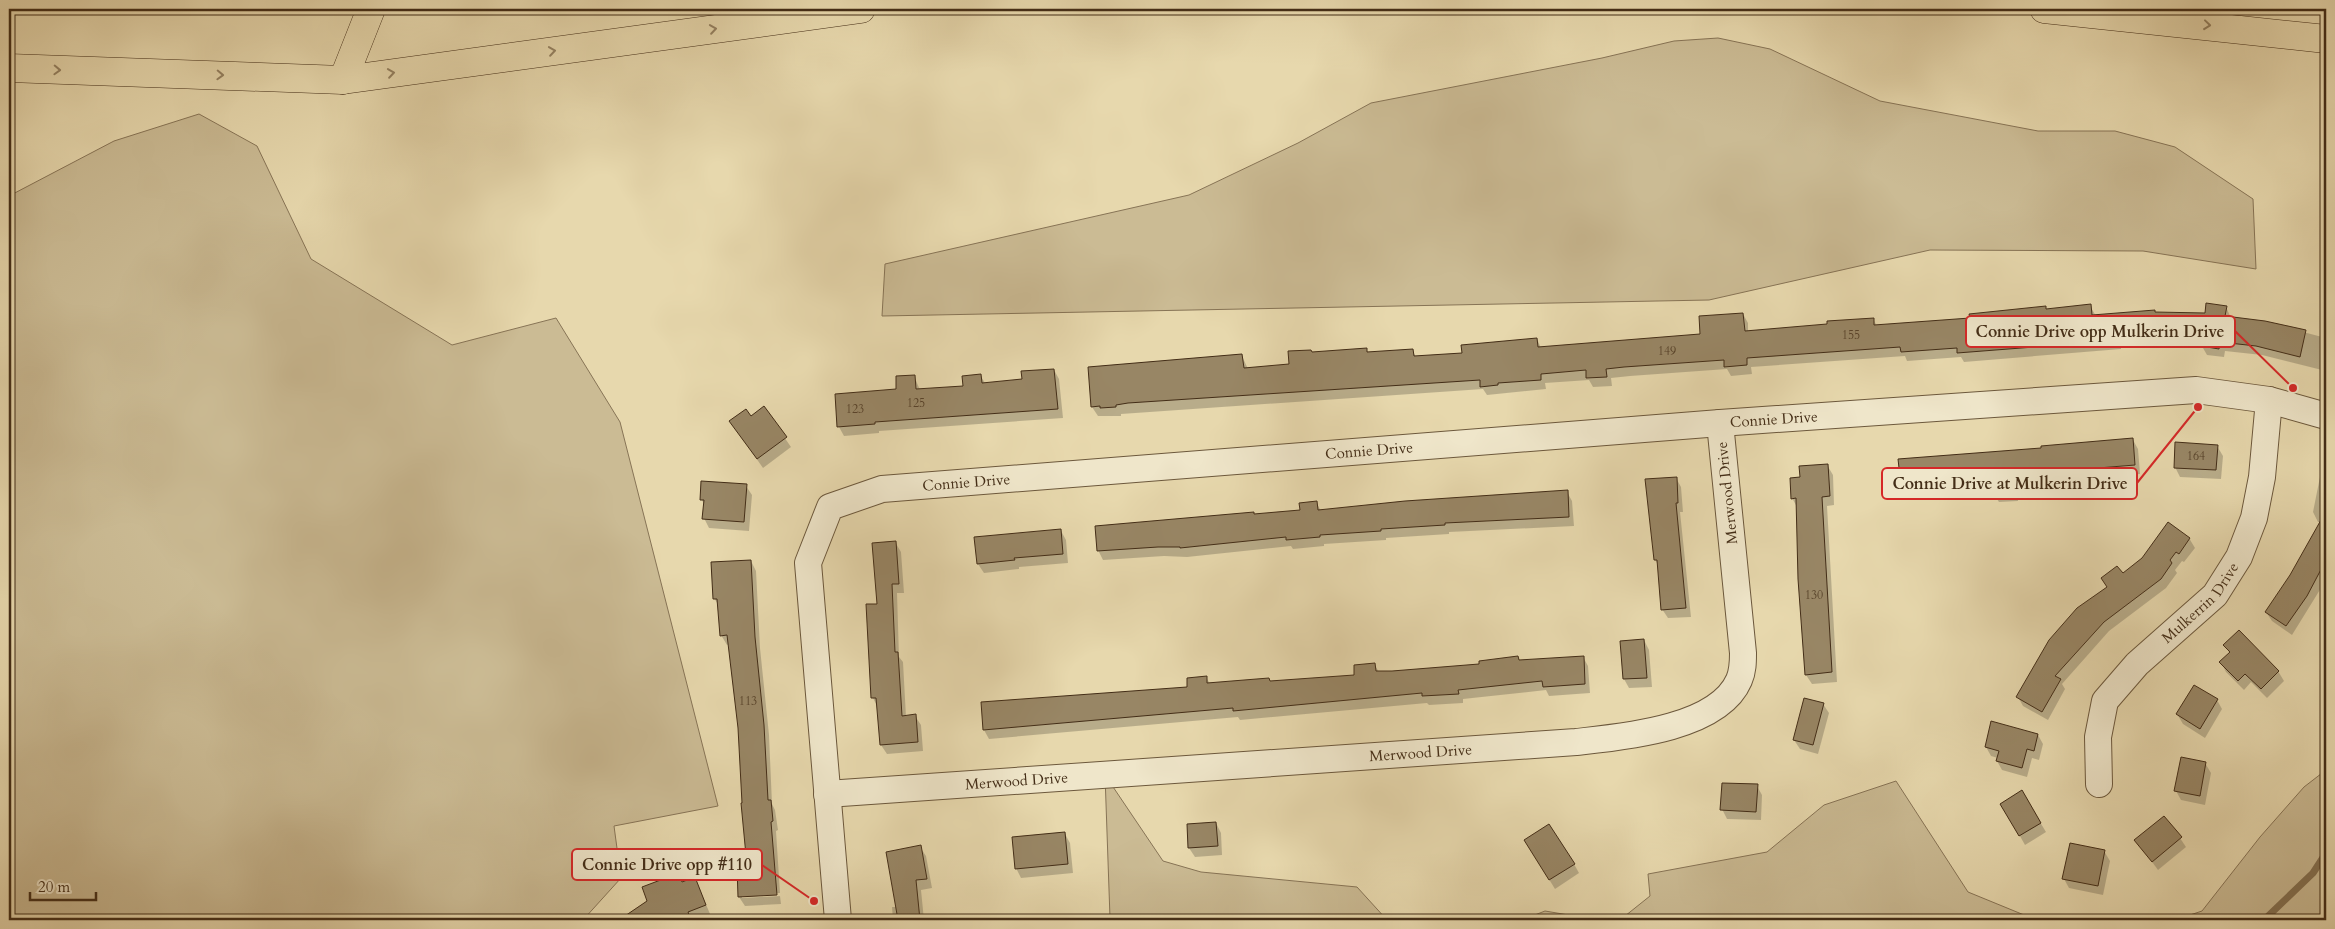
<svg xmlns="http://www.w3.org/2000/svg" width="2335" height="929" viewBox="0 0 2335 929" font-family="Cardo,serif">
<rect width="100%" height="100%" fill="#e7d8ad"/>
<filter id="stains"><feTurbulence type="fractalNoise" baseFrequency=".004" numOctaves="4"/><feColorMatrix values="0 0 0 0 .2 0 0 0 0 .09 0 0 0 0 .02 0 0 0 .5 -.17"/></filter>
<radialGradient id="worn" r=".72"><stop offset=".6" stop-color="#630" stop-opacity="0"/><stop offset="1" stop-color="#630" stop-opacity=".3"/></radialGradient>
<g fill="#cbbb94" stroke="#877456">
<path d="M1718 38 1770 49 1880 101 2038 131H2115L2175 147 2253 199 2256 269 2143 251 1930 250 1709 300 882 316 885 264 1189 195 1298 143 1371 103 1602 58 1674 41Z"/>
<path d="M199 114 257 146 311 259 452 345 556 318 620 422 718 806 614 826 621 878 583 920H9V196L114 141Z"/>
<path d="M2326 770V920H2175L2202 911 2260 837 2304 787Z"/>
<path d="M1105 775 1163 861 1201 872 1357 887 1387 920H1106L1110 918Z"/>
<path d="M1896 781 1968 892 2029 917 2045 920H1620L1650 896 1648 874 1767 852 1824 805Z"/>
<path d="M1545 911 1598 920H1522Z"/>
</g>
<g fill="#0003">
<path d="M2090 306 2096 316 2206 314 2226 307 2231 318 2265 322 2326 338V371L2262 355 2225 351 2224 357 2207 355 2203 348 2121 346V349L1964 362 1961 357 1907 361 1905 356 1751 367 1752 374 1731 376 1727 369 1630 376 1611 378 1612 386 1593 387 1589 380 1545 383 1546 389 1487 395 1483 389 1121 414V416H1098L1092 407 1242 356 1248 369 1290 365 1312 353 1366 349 1369 354 1412 350 1416 357 1463 355 1537 339 1541 348 1702 335 1743 314 1748 323V331L1828 325 1873 319 1877 326 1971 319 2045 307 2047 310Z"/>
<path d="M1054 370 1059 379 1063 418 879 431V433L844 436 839 427 898 390 914 376 920 390 964 387 980 375 985 383 1023 380Z"/>
<path d="M764 408 791 447 763 468 730 421 750 418Z"/>
<path d="M2133 440 2138 449 2140 474 2017 484 2018 501 1999 502 1993 493V487L1941 490V492L1907 495 1902 486 2043 450Z"/>
<path d="M2217 446 2223 456 2221 479 2180 477 2175 467Z"/>
<path d="M1827 465 1833 475 1834 505 1827 506 1837 682 1812 684 1806 675 1797 507 1792 498Z"/>
<path d="M2320 477 2326 479V580L2292 635 2272 621 2266 612 2291 575 2321 522H2318L2313 512Z"/>
<path d="M1676 478 1681 487 1683 512H1680L1691 617 1668 618 1662 609 1659 566 1655 560Z"/>
<path d="M746 486 752 495 749 531 709 528 704 518 705 505 701 499Z"/>
<path d="M1567 492 1572 501 1574 526 1449 532V534L1386 538V540L1324 544V546L1293 549 1291 546 1187 557 1164 556 1103 560 1098 550 1255 516 1302 512 1316 502 1321 511Z"/>
<path d="M1061 531 1066 540 1068 563 1019 567V569L984 573 978 564Z"/>
<path d="M2189 538 2195 548 2184 562 2182 561 2175 570 2177 573 2166 588 2109 631 2062 684 2065 689 2048 720 2023 706 2018 697 2108 588 2122 575Z"/>
<path d="M895 542 901 552 904 593H897L899 657 903 662 906 717 915 716 921 725 923 751 887 754 881 745 878 708 873 698 878 605Z"/>
<path d="M751 561 756 571 760 648 769 735 772 804 775 810 778 830 776 831 780 893 742 895V898L780 896 781 904 745 906 739 897 749 868 739 727 730 644 727 645 721 635 719 606 714 598Z"/>
<path d="M1644 640 1649 650 1652 687 1629 688 1624 679Z"/>
<path d="M2225 645 2278 671 2284 681 2267 698 2251 682 2244 690 2226 672 2221 662 2230 654Z"/>
<path d="M1583 657 1588 666 1590 693 1549 696 1546 690 1463 699V703L1429 705 1427 703 1240 720 1238 717 989 739 984 730 1189 688 1206 677 1210 684 1270 682 1356 676 1374 664 1379 672Z"/>
<path d="M2217 700 2222 709 2205 738 2183 724 2177 714Z"/>
<path d="M1823 704 1829 713 1818 754 1800 749 1794 740Z"/>
<path d="M2038 735 2043 744 2039 760 2032 758 2027 777 2002 770 1997 761 1998 758 1991 756 1986 747Z"/>
<path d="M2205 763 2211 773 2205 805 2181 800 2176 791Z"/>
<path d="M1757 786 1762 795 1761 820 1727 819 1722 809Z"/>
<path d="M2022 792 2046 832 2025 845 2002 804Z"/>
<path d="M1216 823 1221 833 1222 855 1195 857 1189 848 1188 825Z"/>
<path d="M1065 834 1070 843 1073 873 1021 878 1016 868Z"/>
<path d="M2180 838 2186 847 2158 870 2136 840Z"/>
<path d="M920 847 926 856 932 888 921 890 924 920H893L892 907H897Z"/>
<path d="M1531 850 1574 864 1579 873 1555 889Z"/>
<path d="M2104 851 2110 861 2103 895 2069 888 2064 879Z"/>
<path d="M678 875 683 883 695 878 710 914 694 920H621L648 902Z"/>
</g>
<g fill="none" stroke-linecap="round" stroke-linejoin="round">
<path stroke="#847152" stroke-width="7" d="M2264 920 2313 873 2326 853"/>
</g>
<g fill="#988665" stroke="#432d17">
<path d="M2206 303 2227 306 2225 316 2265 321 2306 330 2300 357 2256 346 2220 342 2219 349 2201 346V339L2116 337V339L2060 345 1957 353V348L1901 352 1900 347 1747 358V365L1724 367V360L1624 367 1606 369 1607 377 1586 378V370L1541 374V380L1498 383V385L1480 387V380L1128 403 1116 405V407L1100 408V406L1091 407 1088 367 1242 354 1244 368 1289 364 1288 351 1311 350 1312 352 1367 348V352L1413 349 1414 356 1462 353 1461 345 1537 338 1538 347 1700 334 1699 316 1743 313 1745 331 1827 324V321L1874 318V325L1970 318 1969 314 2046 306V309L2091 304 2092 315 2155 310V312L2205 313Z"/>
<path d="M1054 369 1058 409 875 422V424L837 427 835 394 896 389V376L915 375 916 389 963 386 962 376 981 374 982 383 1022 379 1021 371Z"/>
<path d="M764 406 787 437 757 459 729 421 746 409 751 416Z"/>
<path d="M2133 438 2135 465 2012 475 2013 492 1992 493 1991 477 1936 481 1937 483 1901 486 1898 459 2041 448V446Z"/>
<path d="M2175 442 2218 445 2216 470 2174 468Z"/>
<path d="M1828 464 1830 496 1822 497 1832 672 1805 675 1798 579 1796 498 1791 499 1790 478 1800 477 1799 466Z"/>
<path d="M1677 477 1678 503H1676L1686 608 1661 610 1657 560H1654L1645 479Z"/>
<path d="M701 481 747 484 744 522 702 519 704 500H700Z"/>
<path d="M1568 490 1569 517 1445 523V525L1381 529V531L1320 535V537L1286 540V537L1180 548V547H1158L1097 551 1095 526 1254 512V514L1300 510 1299 503 1317 501 1318 510 1405 501Z"/>
<path d="M2326 511V560L2307 596 2286 626 2265 612 2290 575Z"/>
<path d="M2168 522 2190 538 2179 554 2176 552 2170 560 2172 563 2161 579 2104 622 2055 676 2061 679 2042 712 2016 697 2049 640 2077 608 2107 587 2101 578 2117 566 2123 573 2142 558Z"/>
<path d="M1061 529 1063 554 1014 558 1015 560 977 564 974 537Z"/>
<path d="M896 541 899 584H892L895 652H898L902 716 916 714 918 742 880 745 876 698H871L866 604H877L872 543Z"/>
<path d="M751 560 755 637 764 725 768 800H771L773 821 771 822 777 895 738 897 737 867 747 866 741 803H742L738 728 727 635 720 636 717 599H713L711 562Z"/>
<path d="M2239 630 2279 671 2261 689 2245 674 2238 681 2219 662 2230 652 2223 645Z"/>
<path d="M1644 639 1647 678 1623 679 1620 641Z"/>
<path d="M1518 656 1519 660 1584 656 1585 684 1543 687 1542 681 1458 690 1459 694 1422 696V693L1233 711V708L983 730 981 702 1187 687V678L1207 676V683L1269 678 1270 681 1354 675V665L1375 663 1376 671H1392L1479 664V661Z"/>
<path d="M2194 685 2218 699 2200 729 2176 714Z"/>
<path d="M1804 698 1824 703 1813 745 1793 740Z"/>
<path d="M1991 721 2038 734 2034 751 2027 749 2022 768 1996 761 1999 751 1985 747Z"/>
<path d="M2181 757 2206 762 2200 796 2174 791Z"/>
<path d="M1722 783 1758 784 1756 812 1720 810Z"/>
<path d="M2022 790 2041 823 2019 836 2000 804Z"/>
<path d="M2164 816 2182 837 2152 862 2134 840Z"/>
<path d="M1216 822 1218 846 1188 848 1187 824Z"/>
<path d="M1549 824 1575 864 1549 880 1524 840Z"/>
<path d="M1065 832 1068 864 1015 869 1012 837Z"/>
<path d="M2070 843 2105 850 2098 886 2062 879Z"/>
<path d="M921 845 927 879 916 880 920 920H898L886 852Z"/>
<path d="M679 873 682 882 695 877 706 905 688 912 691 920H619L647 901 642 887Z"/>
</g>
<g fill="none" stroke-linecap="round" stroke-linejoin="round">
<defs>
<g id="minor">
<path id="s1" d="M2099 784 2098 737 2105 701 2137 664 2215 595 2239 557 2254 518 2262 477 2269 400"/>
<path id="s2" d="M827 794 1576 742C1622 737 1718 729 1739 680 1743 671 1743 662 1743 653L1720 423"/>
<path id="s3" d="M838 920 808 563 830 507 882 489 1720 423 2196 390 2269 400 2326 416"/>
</g>
<path id="major" d="M343 80 371 9"/>
<g id="highway">
<path d="M2044 9 2326 39"/>
<path d="M9 68 343 80 861 9"/>
</g>
</defs>
<use href="#minor" stroke="#6c583c" stroke-width="28"/>
<use href="#major" stroke="#432d17" stroke-width="29"/>
<use href="#highway" stroke="#432d17" stroke-width="29"/>
<use href="#minor" stroke="#efe6ca" stroke-width="26"/>
<use href="#major" stroke="#e7d8ad" stroke-width="28"/>
<use href="#highway" stroke="#e7d8ad" stroke-width="28"/>
</g>
<defs><path id="oneway-chevron" d="M-2-3.5L2.5 0L-2 3.5" fill="none" stroke-width="1.6" stroke-linecap="round" stroke-linejoin="round" transform="scale(1.25)"/></defs>
<g stroke="#958262">
<use href="#oneway-chevron" transform="translate(2207 25) rotate(6)"/>
<use href="#oneway-chevron" transform="translate(713 29) rotate(-8)"/>
<use href="#oneway-chevron" transform="translate(552 51) rotate(-8)"/>
<use href="#oneway-chevron" transform="translate(57 70) rotate(2)"/>
<use href="#oneway-chevron" transform="translate(391 73) rotate(-8)"/>
<use href="#oneway-chevron" transform="translate(220 75) rotate(2)"/>
</g>
<g text-anchor="middle" stroke-width="5" stroke-linejoin="round" paint-order="stroke">
<g font-size="12" fill="#58432a">
<text x="1851" y="339">155</text>
<text x="1667" y="355">149</text>
<text x="916" y="407">125</text>
<text x="855" y="413">123</text>
<text x="2196" y="460">164</text>
<text x="1814" y="599">130</text>
<text x="748" y="705">113</text>
</g>
<g font-size="15" fill="#432d17" stroke="#efe6ca">
<text dy="5" stroke="none"><textPath href="#s3" startOffset="1368">Connie Drive</textPath></text>
<text dy="5" stroke="none"><textPath href="#s3" startOffset="962">Connie Drive</textPath></text>
<text dy="5" stroke="none"><textPath href="#s3" startOffset="558">Connie Drive</textPath></text>
<text transform="translate(1727 493) rotate(-96)" y="5">Merwood Drive</text>
<text dy="5" stroke="none"><textPath href="#s1" startOffset="221">Mulkerrin Drive</textPath></text>
<text dy="5" stroke="none"><textPath href="#s2" startOffset="595">Merwood Drive</textPath></text>
<text dy="5" stroke="none"><textPath href="#s2" startOffset="190">Merwood Drive</textPath></text>
</g>
</g>
<path fill="none" stroke="#d62828" stroke-width="2" d="M2293 388L2235 331M2198 407L2137 483M814 901L762 865"/>
<g fill="#d62828" stroke="#efe6ca" stroke-width="2">
<circle cx="2293" cy="388" r="5"/>
<circle cx="2198" cy="407" r="5"/>
<circle cx="814" cy="901" r="5"/>
</g>
<g fill="#efe6ca" stroke="#d62828" stroke-width="2">
<rect x="1966" y="316" width="269" height="31" rx="5"/>
<rect x="1882" y="468" width="255" height="31" rx="5"/>
<rect x="572" y="849" width="190" height="31" rx="5"/>
</g>
<g font-size="16" text-anchor="middle" font-weight="bold" fill="#432d17">
<text x="2100" y="337">Connie Drive opp Mulkerin Drive</text>
<text x="2010" y="489">Connie Drive at Mulkerin Drive</text>
<text x="667" y="870">Connie Drive opp #110</text>
</g>
<rect width="2335" height="929" fill="none" stroke="#e7d8ad" stroke-width="30"/>
<rect x="10" y="10" width="2315" height="909" fill="none" stroke="#432d17" stroke-width="2.5"/>
<rect x="15" y="15" width="2305" height="899" fill="none" stroke="#432d17"/>
<path d="M30 892v8h66v-8" fill="none" stroke="#432d17" stroke-width="2.5"/>
<text x="38" y="892" font-size="15" fill="#432d17" stroke="#efe6ca" stroke-width="4" paint-order="stroke">20 m</text>
<rect width="100%" height="100%" filter="url(#stains)"/>
<rect width="100%" height="100%" fill="url(#worn)"/>
</svg>
